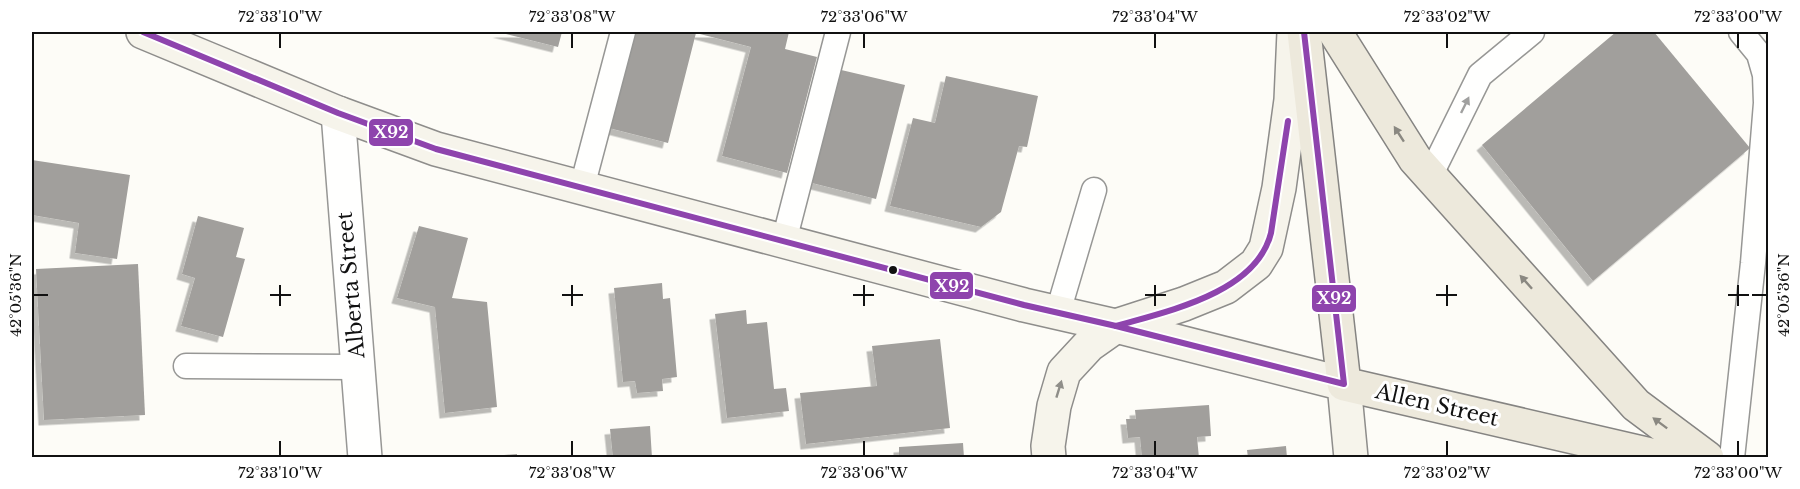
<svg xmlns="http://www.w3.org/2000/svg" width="1800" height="489" viewBox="0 0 1800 489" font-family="'Libre Baskerville',serif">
<defs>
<filter id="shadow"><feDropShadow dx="-5.5" dy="5.5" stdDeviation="0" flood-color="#0004"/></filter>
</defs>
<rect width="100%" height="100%" fill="#fdfcf7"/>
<g fill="#a19f9c" filter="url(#shadow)">
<path d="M498 32H562L558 47Z"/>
<path d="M629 32H789L785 49 817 57 787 173 722 156 751 47 696 33 668 143 605 127Z"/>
<path d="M1616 32H1654L1750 148 1593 281 1482 145Z"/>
<path d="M837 69 905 85 876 199 808 182Z"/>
<path d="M946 76 1038 96 1027 147 1019 146 1001 212 981 227 890 206 913 118 935 123Z"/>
<path d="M32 160 130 175 117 259 75 253 79 223 32 215Z"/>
<path d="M198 216 244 228 236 257 245 259 223 337 181 326 195 278 182 274Z"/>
<path d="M419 226 468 238 452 298 487 302 497 407 445 413 435 307 397 298Z"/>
<path d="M138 264 145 415 44 420 36 269Z"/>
<path d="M662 283 663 299 670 298 677 377 662 379 663 391 637 393 635 381 623 382 614 288Z"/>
<path d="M746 310 747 324 767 322 774 389 786 388 789 411 727 418 715 314Z"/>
<path d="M940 339 950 428 806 444 800 393 877 386 872 346Z"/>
<path d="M1209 405 1211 436 1197 437 1199 458H1142L1140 437 1128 438 1126 419H1136L1135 410Z"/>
<path d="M650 426 652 458H613L610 429Z"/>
<path d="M963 443 964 458H899V447Z"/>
<path d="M1286 446 1287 458H1248L1247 450Z"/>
<path d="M517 454V458H491V456Z"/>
</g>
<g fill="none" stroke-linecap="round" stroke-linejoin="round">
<defs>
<g id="service">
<path d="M1430 176 1480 75 1532 32"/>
<path d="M582 187 623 32"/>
<path d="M784 241 838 32"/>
<path d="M1058 312 1094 190"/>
<path d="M186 366 358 367"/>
<path d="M1732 458 1753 263 1766 103 1765 75 1759 54 1741 32"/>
</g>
<path id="minor" d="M338 113 365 458"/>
<g id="secondary">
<path d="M143 32 338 113 436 149 1024 305 1116 326 1344 384 1351 458"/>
<path d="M1049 458 1048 446 1054 406 1064 372 1089 345 1116 326 1184 304 1226 287 1256 264 1266 248 1279 188 1291 100 1294 32"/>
</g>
<g id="primary">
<path d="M1304 32 1344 384 1664 458"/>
<path d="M1335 32 1415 159 1636 405 1707 458"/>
</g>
</defs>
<use href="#service" stroke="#979795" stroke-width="27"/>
<use href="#minor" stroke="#979795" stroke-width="36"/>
<use href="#secondary" stroke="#8e8d8b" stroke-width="36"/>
<use href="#primary" stroke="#858482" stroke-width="36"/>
<use href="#service" stroke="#fffffe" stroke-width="24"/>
<use href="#minor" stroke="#fffffe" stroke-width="33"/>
<use href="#secondary" stroke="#f6f4eb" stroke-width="33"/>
<use href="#primary" stroke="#ede9dc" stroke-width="33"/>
<defs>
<g id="bus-1">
<path d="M143 32 338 113 436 149 1024 305 1116 326 1344 384 1304 32"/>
<path d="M1116 326C1168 311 1256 293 1271 233L1288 121"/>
</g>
</defs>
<use href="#bus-1" stroke="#fff" stroke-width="10"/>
<use href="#bus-1" stroke="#8e44ad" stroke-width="6"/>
</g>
<defs><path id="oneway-solid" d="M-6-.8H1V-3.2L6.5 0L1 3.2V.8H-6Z" transform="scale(1.5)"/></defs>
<use fill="#a0a09f" href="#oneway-solid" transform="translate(1465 105) rotate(-64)"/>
<g fill="#8a8881">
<use href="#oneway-solid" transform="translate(1399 134) rotate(-123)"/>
<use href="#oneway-solid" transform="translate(1526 282) rotate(-132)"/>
<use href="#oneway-solid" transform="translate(1660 423) rotate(-143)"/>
</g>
<use fill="#8f8e89" href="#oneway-solid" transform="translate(1059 389) rotate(-73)"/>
<path fill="none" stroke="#111" stroke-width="2" d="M280 33V48M572 33V48M864 33V48M1155 33V48M1447 33V48M1738 33V48M280 285V306M572 285V306M864 285V306M1155 285V306M1447 285V306M1738 285V306M33 295H48M270 295H291M562 295H583M853 295H874M1145 295H1166M1436 295H1457M1728 295H1749M1752 295H1767M280 441V456M572 441V456M864 441V456M1155 441V456M1447 441V456M1738 441V456"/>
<circle fill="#111" stroke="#fff" stroke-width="2" cx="893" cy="270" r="5"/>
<g text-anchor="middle" stroke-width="6" stroke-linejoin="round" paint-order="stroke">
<g font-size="21" fill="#111" stroke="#fff">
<text transform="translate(351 285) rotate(-95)" y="7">Alberta Street</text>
<text transform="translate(1437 405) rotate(13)" y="7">Allen Street</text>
</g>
</g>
<g stroke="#fff" stroke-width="2">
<rect x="368" y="118" width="46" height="29" rx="6" fill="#8e44ad"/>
<rect x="929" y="271" width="45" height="29" rx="6" fill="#8e44ad"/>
<rect x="1311" y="284" width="46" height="29" rx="6" fill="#8e44ad"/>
</g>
<g font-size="16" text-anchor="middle" font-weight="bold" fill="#fff">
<text x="391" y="138">X92</text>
<text x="952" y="292">X92</text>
<text x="1334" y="304">X92</text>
</g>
<rect width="1800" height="489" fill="none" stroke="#ffffff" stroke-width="66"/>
<rect x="33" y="33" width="1734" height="423" fill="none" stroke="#111" stroke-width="2"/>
<g font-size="15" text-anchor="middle" fill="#111">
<text x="280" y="22">72°33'10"W</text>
<text x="572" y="22">72°33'08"W</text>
<text x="864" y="22">72°33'06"W</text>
<text x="1155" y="22">72°33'04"W</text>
<text x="1447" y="22">72°33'02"W</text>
<text x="1738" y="22">72°33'00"W</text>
<text transform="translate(16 295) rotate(-90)" y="5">42°05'36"N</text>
<text transform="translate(1784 295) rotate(-90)" y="5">42°05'36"N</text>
<text x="280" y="478">72°33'10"W</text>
<text x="572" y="478">72°33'08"W</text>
<text x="864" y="478">72°33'06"W</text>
<text x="1155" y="478">72°33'04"W</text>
<text x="1447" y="478">72°33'02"W</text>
<text x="1738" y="478">72°33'00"W</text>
</g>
</svg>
